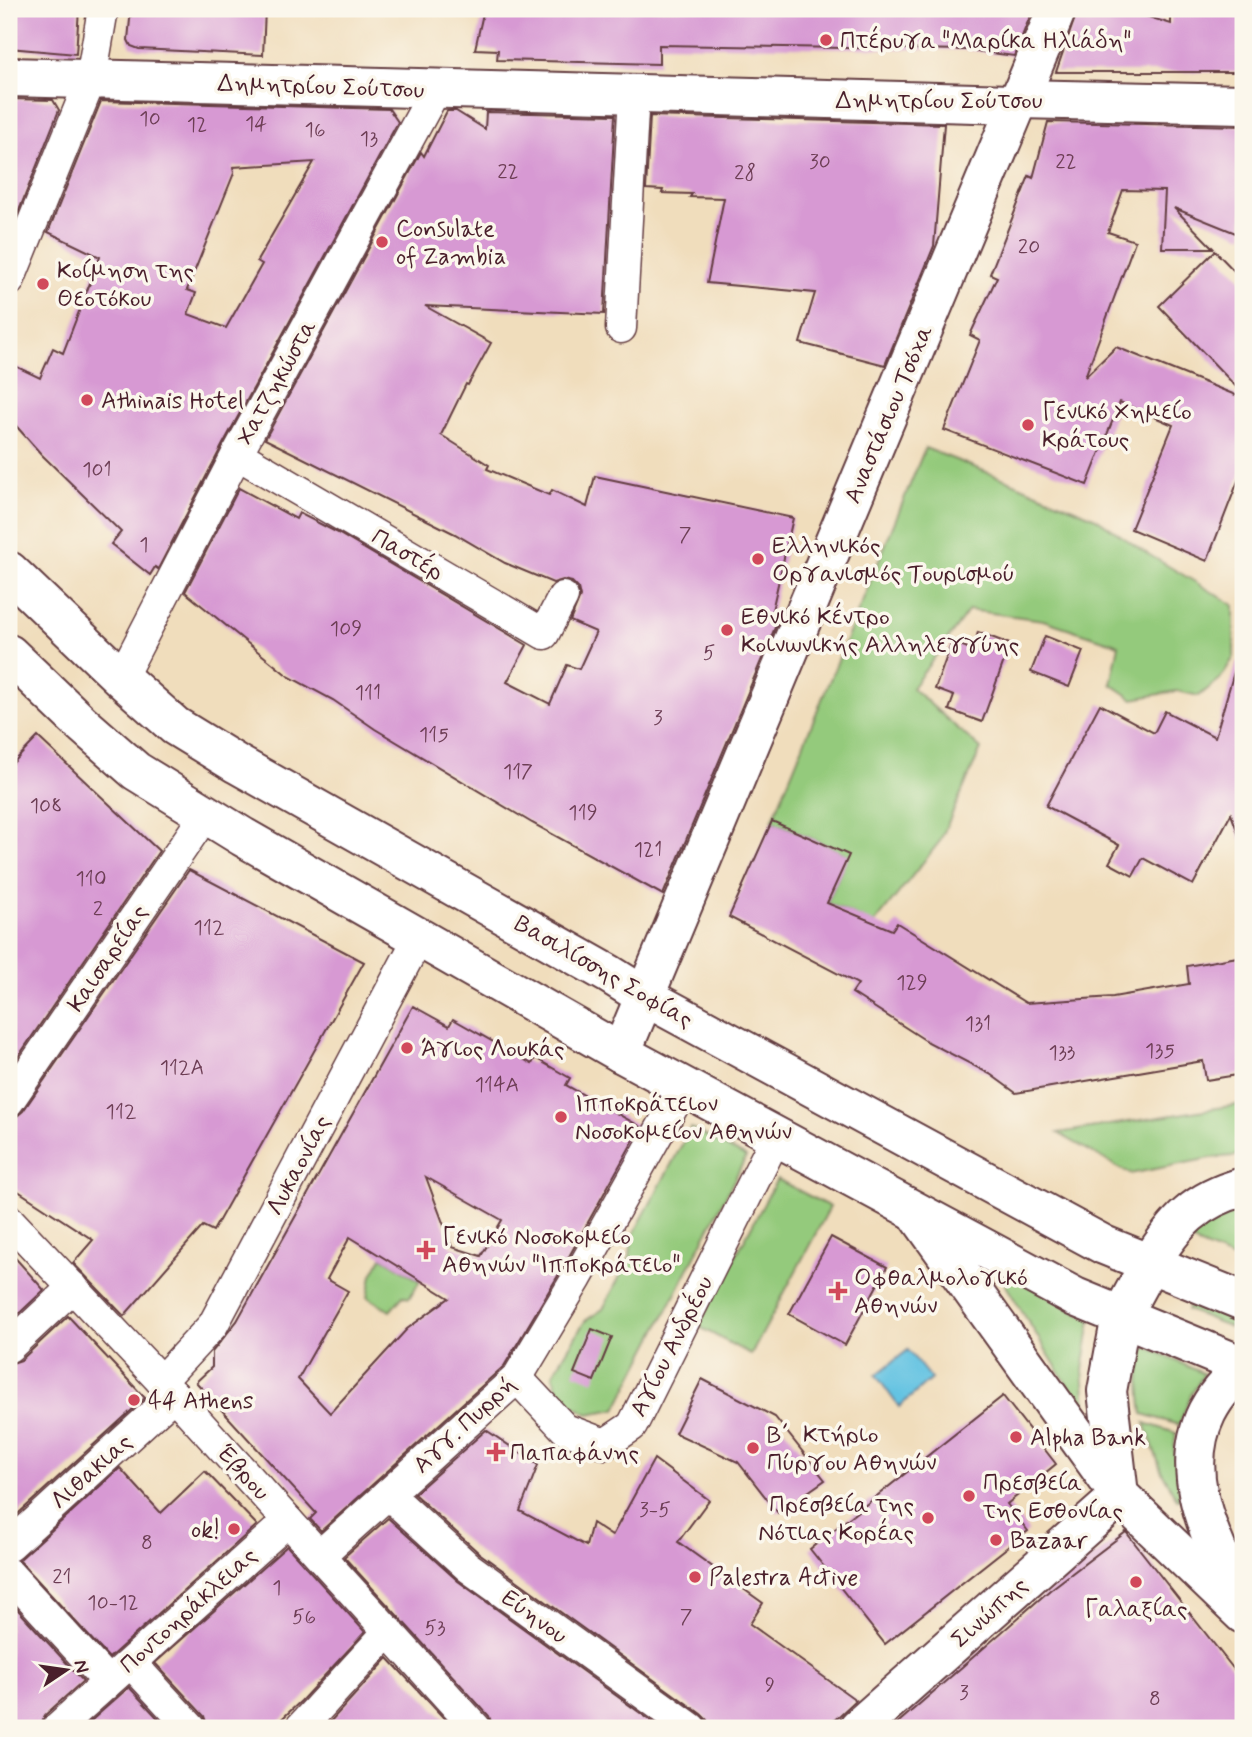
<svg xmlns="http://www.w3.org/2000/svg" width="1252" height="1737" viewBox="0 0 1252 1737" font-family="Mynerve,sans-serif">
<rect width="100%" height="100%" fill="#fbf7ec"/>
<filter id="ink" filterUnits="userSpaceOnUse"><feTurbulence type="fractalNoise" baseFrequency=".0143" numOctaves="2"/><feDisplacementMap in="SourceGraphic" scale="14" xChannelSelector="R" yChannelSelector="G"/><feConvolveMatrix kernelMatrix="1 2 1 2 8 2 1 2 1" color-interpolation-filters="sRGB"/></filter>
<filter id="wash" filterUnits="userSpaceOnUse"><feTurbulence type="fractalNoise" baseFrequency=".00686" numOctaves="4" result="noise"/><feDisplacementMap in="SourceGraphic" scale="28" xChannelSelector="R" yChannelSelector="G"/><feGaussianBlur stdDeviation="1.57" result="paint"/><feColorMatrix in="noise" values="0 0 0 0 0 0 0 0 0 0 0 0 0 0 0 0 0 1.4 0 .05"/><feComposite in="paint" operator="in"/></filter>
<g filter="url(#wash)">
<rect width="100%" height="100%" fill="#f0ddbc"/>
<g fill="#94ca7c" stroke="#6f7454" stroke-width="2">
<path d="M925 448 1012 482 1096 518 1143 551 1234 605V657L1220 679 1199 696 1177 691 1133 699 1111 684 1119 645 1043 620 969 610 912 688 981 749 940 841 874 924 827 903 848 855 772 821Z"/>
<path d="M1243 1104V1155L1211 1158 1130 1174 1058 1133Z"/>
<path d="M691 1128 746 1157 616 1409 588 1414 560 1398 553 1374 585 1321 603 1309 630 1257 632 1237Z"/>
<path d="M777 1179 830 1207 751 1355 698 1326Z"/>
<path d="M1243 1201V1263L1176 1235Z"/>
<path d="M382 1257 420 1281 409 1298 403 1296 390 1311 368 1297 372 1275Z"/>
<path d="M992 1263 1091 1320 1083 1370 1086 1407 1083 1410Z"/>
<path d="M1193 1296 1243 1315V1332L1187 1310Z"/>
<path d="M1145 1346 1204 1374 1191 1395 1179 1425 1143 1414C1140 1390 1138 1369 1145 1346Z"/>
<path d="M1145 1423 1176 1433 1174 1451 1180 1499H1177L1161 1470Z"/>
</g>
<path fill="#64c3e2" stroke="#577186" stroke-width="2" d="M908 1350 931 1379 899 1407 876 1375Z"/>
<g id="blocks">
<g fill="#d799d3" fill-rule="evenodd">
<path d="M9 9H79L76 54 9 48Z"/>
<path d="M131 9H265L263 55 139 49 131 46 128 40Z"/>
<path d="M484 9H1033L1014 56 968 50 659 45V64L497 60 498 50 475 49Z"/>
<path d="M1078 9H1123L1171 24V9H1243V72H1056Z"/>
<path d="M9 99 53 100 59 110 16 218 9 214Z"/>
<path d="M101 101 389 109 398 122 222 446 158 569 155 567 150 575 111 544 121 532 42 455 9 418V363L40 378 53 348 63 353 100 257 48 232ZM314 162 257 261 262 264 226 328 188 314 196 293 187 290 234 173 233 167Z"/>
<path d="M447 111H456L485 129 486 112 615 115 604 314 425 306 491 343 468 385 466 384 441 435 489 465 487 469 549 495 552 490 587 507 595 476 793 518 771 615 779 618 663 895 532 823 375 729 333 700 288 676 185 592 239 488 296 519 299 513 336 532 527 645 507 682 550 704 567 665 579 669 596 632 570 621 580 597 578 588 572 582 563 580 553 583 505 563 455 534 265 439 421 152 424 156Z"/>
<path d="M650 116 944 124 934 246 885 365 800 343 815 293 707 283 724 198 690 197 692 194 662 193 663 190 646 189Z"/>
<path d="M1048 122 1243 126V236L1174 208 1213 248H1162L1165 191 1123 190 1108 232 1135 241 1085 377 1116 347 1243 398V468L1207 561 1131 529 1173 425 1120 402 1087 485 944 430 980 340 970 335 997 277 990 274 1029 176 1033 178Z"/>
<path d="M1215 251 1243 280V394L1159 306Z"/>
<path d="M978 632 1010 644 982 722 949 710 954 696 935 689 952 642 973 650Z"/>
<path d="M1045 636 1083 651 1069 687 1031 672Z"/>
<path d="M1237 662 1243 663V840L1241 841 1231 814 1193 885 1143 858 1133 876 1109 863 1119 845 1046 806 1100 704 1154 733 1165 711 1215 737Z"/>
<path d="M38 737 159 851 9 1070V767Z"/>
<path d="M772 821 849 855 827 903 892 930 897 923 1026 1003 1113 997 1189 984 1187 966 1243 956V1074L1206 1080 1203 1061 1016 1093 990 1074 928 1042 852 993 858 984 729 917Z"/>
<path d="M189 870 364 962 213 1231 203 1226 124 1316 73 1263 93 1240 9 1185V1118L17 1116 23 1111Z"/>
<path d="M413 1006 449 1026 453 1019 532 1064 535 1058 570 1078 566 1085 641 1127 562 1269 504 1366 321 1531 310 1519 316 1513 196 1382 212 1367V1352L237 1321ZM426 1177 502 1220 481 1256 452 1247ZM350 1237 449 1298 407 1329 330 1413 298 1379 348 1291 327 1279Z"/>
<path d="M831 1237 887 1267 845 1345 789 1314Z"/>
<path d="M9 1251 44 1290 9 1323Z"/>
<path d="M68 1316 145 1398 9 1522V1364L21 1360Z"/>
<path d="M592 1329 612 1337 594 1381 574 1373Z"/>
<path d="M702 1379 775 1417 825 1480 778 1513 738 1462 675 1433Z"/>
<path d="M1003 1396 1056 1464 1007 1504 1028 1531 885 1644 810 1549Z"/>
<path d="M486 1430 538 1465 520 1511 586 1546 592 1523 612 1536 654 1459 709 1500 678 1542 763 1603 750 1624 856 1700 826 1728H708L707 1720 701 1714 479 1553 414 1494Z"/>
<path d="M120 1468 161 1513 205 1471 257 1525 109 1658 19 1560Z"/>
<path d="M388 1518 458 1581 661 1728H493L489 1716 344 1557Z"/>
<path d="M1126 1532 1243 1681V1728H892L1050 1590Z"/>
<path d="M287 1546 365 1632 301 1701 272 1728H208L204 1716 155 1663Z"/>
<path d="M9 1600 83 1681 45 1715 40 1728H9Z"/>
<path d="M388 1658 453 1728H334L329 1723Z"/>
<path d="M129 1687 167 1728H83Z"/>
</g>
</g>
</g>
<g filter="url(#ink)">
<use href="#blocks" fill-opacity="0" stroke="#633c41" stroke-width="2"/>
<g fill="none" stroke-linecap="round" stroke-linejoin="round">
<defs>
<g id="minor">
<path d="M9 281 91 79 103 9"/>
<path d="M621 328 634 94"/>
<path d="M237 454 544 634 563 597"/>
<path d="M121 678 237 454 436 89"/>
<path d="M9 1101 205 815"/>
<path d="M9 1220 161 1381 476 1728"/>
<path d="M9 1347 73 1287"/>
<path d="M517 1378 565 1429 605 1444 632 1426 776 1137"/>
<path d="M161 1381 213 1325 419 937"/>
<path d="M388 1494 468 1567 691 1728"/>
<path d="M9 1546 174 1395"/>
<path d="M320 1555 517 1378 577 1278 684 1087"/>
<path d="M9 1574 108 1682"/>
<path d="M131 1663 191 1728"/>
<path d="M57 1728 288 1521"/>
<path d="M300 1728 389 1631"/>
</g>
<g id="tertiary">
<path d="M9 77 1012 104 1019 99 1243 104"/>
<path d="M621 1053 1057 9"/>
<path d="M858 1728 1120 1496"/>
</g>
<path id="secondary" d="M1150 1263C1176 1222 1195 1200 1243 1187"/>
<g id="primary">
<path d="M9 571 121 678 175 726 237 764 609 974 644 996 1104 1245 1243 1301"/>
<path d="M9 654 80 722 136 771 243 837 621 1053 1075 1297 1243 1366"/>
<path d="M920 1218 1120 1496 1243 1614"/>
<path d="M1118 1486 1107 1391 1121 1316 1150 1263"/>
<path d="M1239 1601C1215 1542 1175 1477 1207 1412 1215 1397 1227 1380 1243 1374"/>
</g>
</defs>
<use href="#minor" stroke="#633c41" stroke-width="33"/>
<use href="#tertiary" stroke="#633c41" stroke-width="42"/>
<use href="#secondary" stroke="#633c41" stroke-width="42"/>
<use href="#primary" stroke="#633c41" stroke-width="42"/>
<use href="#minor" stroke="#fff" stroke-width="30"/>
<use href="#tertiary" stroke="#fff" stroke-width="38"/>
<use href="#secondary" stroke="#fff" stroke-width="38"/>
<use href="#primary" stroke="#fff" stroke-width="38"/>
</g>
</g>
<g fill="#d1495b" stroke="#fbf7ec" stroke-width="2.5">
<circle cx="826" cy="40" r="7"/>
<circle cx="382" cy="242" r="7"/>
<circle cx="43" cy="284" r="7"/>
<circle cx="87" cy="400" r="7"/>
<circle cx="1028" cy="425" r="7"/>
<circle cx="758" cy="559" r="7"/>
<circle cx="727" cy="630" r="7"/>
<circle cx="407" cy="1048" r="7"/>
<circle cx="561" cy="1117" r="7"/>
<path d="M422.5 1239.5h7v7h7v7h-7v7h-7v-7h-7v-7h7z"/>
<path d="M834.5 1280.5h7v7h7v7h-7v7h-7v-7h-7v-7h7z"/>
<circle cx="134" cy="1400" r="7"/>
<circle cx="1016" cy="1437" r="7"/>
<circle cx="753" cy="1448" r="7"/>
<path d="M492.5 1441.5h7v7h7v7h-7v7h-7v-7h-7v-7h7z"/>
<circle cx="969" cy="1496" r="7"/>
<circle cx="928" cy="1518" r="7"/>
<circle cx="234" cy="1529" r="7"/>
<circle cx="996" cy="1540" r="7"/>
<circle cx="695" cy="1577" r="7"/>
<circle cx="1136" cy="1582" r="7"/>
</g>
<g text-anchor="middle" stroke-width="7" stroke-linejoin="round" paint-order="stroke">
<g font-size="21" fill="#6d3e55">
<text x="150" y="125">10</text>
<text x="256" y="130">14</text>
<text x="197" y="131">12</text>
<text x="315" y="136">16</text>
<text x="369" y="145">13</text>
<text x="820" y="168">30</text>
<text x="1066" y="168">22</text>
<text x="508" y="178">22</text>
<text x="745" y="179">28</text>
<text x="1029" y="253">20</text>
<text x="97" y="476">101</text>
<text x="685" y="541">7</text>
<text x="144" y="551">1</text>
<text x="346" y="635">109</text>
<text x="709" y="659">5</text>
<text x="368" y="699">111</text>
<text x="658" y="724">3</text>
<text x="434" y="741">115</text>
<text x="518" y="778">117</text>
<text x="46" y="812">108</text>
<text x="583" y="819">119</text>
<text x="648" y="856">121</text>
<text x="91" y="885">110</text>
<text x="98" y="915">2</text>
<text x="209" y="934">112</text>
<text x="912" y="989">129</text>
<text x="978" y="1030">131</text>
<text x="1160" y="1057">135</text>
<text x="1062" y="1059">133</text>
<text x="182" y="1074">112Α</text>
<text x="497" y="1091">114A</text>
<text x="121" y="1118">112</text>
<text x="655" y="1516">3-5</text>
<text x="147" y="1549">8</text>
<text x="62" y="1583">21</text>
<text x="277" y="1594">1</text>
<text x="113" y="1609">10-12</text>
<text x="304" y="1623">56</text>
<text x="686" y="1623">7</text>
<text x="435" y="1634">53</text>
<text x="770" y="1691">9</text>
<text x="964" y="1699">3</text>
<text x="1155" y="1705">8</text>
</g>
<g font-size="24" fill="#4a1f2b" stroke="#fbf7ec" text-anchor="start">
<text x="840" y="48">Πτέρυγα "Μαρίκα Ηλιάδη"</text>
<text x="396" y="236">Consulate<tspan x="396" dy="28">of Zambia</tspan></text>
<text x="57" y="278">Κοίμηση της<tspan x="57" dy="28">Θεοτόκου</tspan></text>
<text x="101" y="408">Athinais Hotel</text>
<text x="1042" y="419">Γενικό Χημείο<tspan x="1042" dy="28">Κράτους</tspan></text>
<text x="772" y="553">Ελληνικός<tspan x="772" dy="28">Οργανισμός Τουρισμού</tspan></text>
<text x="741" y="624">Εθνικό Κέντρο<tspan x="741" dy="28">Κοινωνικής Αλληλεγγύης</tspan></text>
<text x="421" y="1056">Άγιος Λουκάς</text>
<text x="575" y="1111">Ιπποκράτειον<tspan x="575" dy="28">Νοσοκομείον Αθηνών</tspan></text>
<text x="442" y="1244">Γενικό Νοσοκομείο<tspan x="442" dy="28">Αθηνών "Ιπποκράτειο"</tspan></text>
<text x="854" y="1285">Οφθαλμολογικό<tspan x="854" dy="28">Αθηνών</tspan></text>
<text x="148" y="1408">44 Athens</text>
<text x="767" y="1442">Β΄ Κτήριο<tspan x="767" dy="28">Πύργου Αθηνών</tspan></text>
<text x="1030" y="1445">Alpha Bank</text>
<text x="510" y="1460">Παπαφάνης</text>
<text x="983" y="1490">Πρεσβεία<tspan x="983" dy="28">της Εσθονίας</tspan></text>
<text x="914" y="1512" text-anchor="end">Πρεσβεία της<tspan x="914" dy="28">Νότιας Κορέας</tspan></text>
<text x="220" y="1537" text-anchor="end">ok!</text>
<text x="1010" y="1548">Bazaar</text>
<text x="709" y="1585">Palestra Active</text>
<text x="1136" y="1616" text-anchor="middle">Γαλαξίας</text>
</g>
<g font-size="24" fill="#4a1f2b" stroke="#fbf7ec">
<text transform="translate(321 86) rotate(2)" y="8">Δημητρίου Σούτσου</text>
<text x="939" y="108">Δημητρίου Σούτσου</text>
<text transform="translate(276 382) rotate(-61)" y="8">Χατζηκώστα</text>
<text transform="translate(888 414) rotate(-67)" y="8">Αναστάσιου Τσόχα</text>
<text transform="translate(408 554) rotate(30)" y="8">Παστέρ</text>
<text transform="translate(107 958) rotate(-56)" y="8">Καισαρείας</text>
<text transform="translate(604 971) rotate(30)" y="8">Βασιλίσσης Σοφίας</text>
<text transform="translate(298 1165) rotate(-62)" y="8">Λυκαονίας</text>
<text transform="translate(671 1346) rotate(-63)" y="8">Αγίου Ανδρέου</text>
<text transform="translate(464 1424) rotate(-43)" y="8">Αγγ. Πυρρή</text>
<text transform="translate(91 1471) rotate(-42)" y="8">Λιθακιας</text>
<text transform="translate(244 1472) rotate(48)" y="8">Έβρου</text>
<text transform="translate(188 1610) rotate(-42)" y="8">Ποντοηράκλειας</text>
<text transform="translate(989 1612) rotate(-42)" y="8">Σινώπης</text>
<text transform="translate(535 1616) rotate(36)" y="8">Εύηνου</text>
</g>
</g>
<rect width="1252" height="1737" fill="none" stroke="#fbf7ec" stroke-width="35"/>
<g transform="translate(66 1670) rotate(77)" stroke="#fbf7ec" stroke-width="5" paint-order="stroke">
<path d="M0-5L12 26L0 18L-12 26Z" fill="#4a1f2b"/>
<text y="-10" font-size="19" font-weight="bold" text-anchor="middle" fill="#4a1f2b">N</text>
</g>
</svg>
